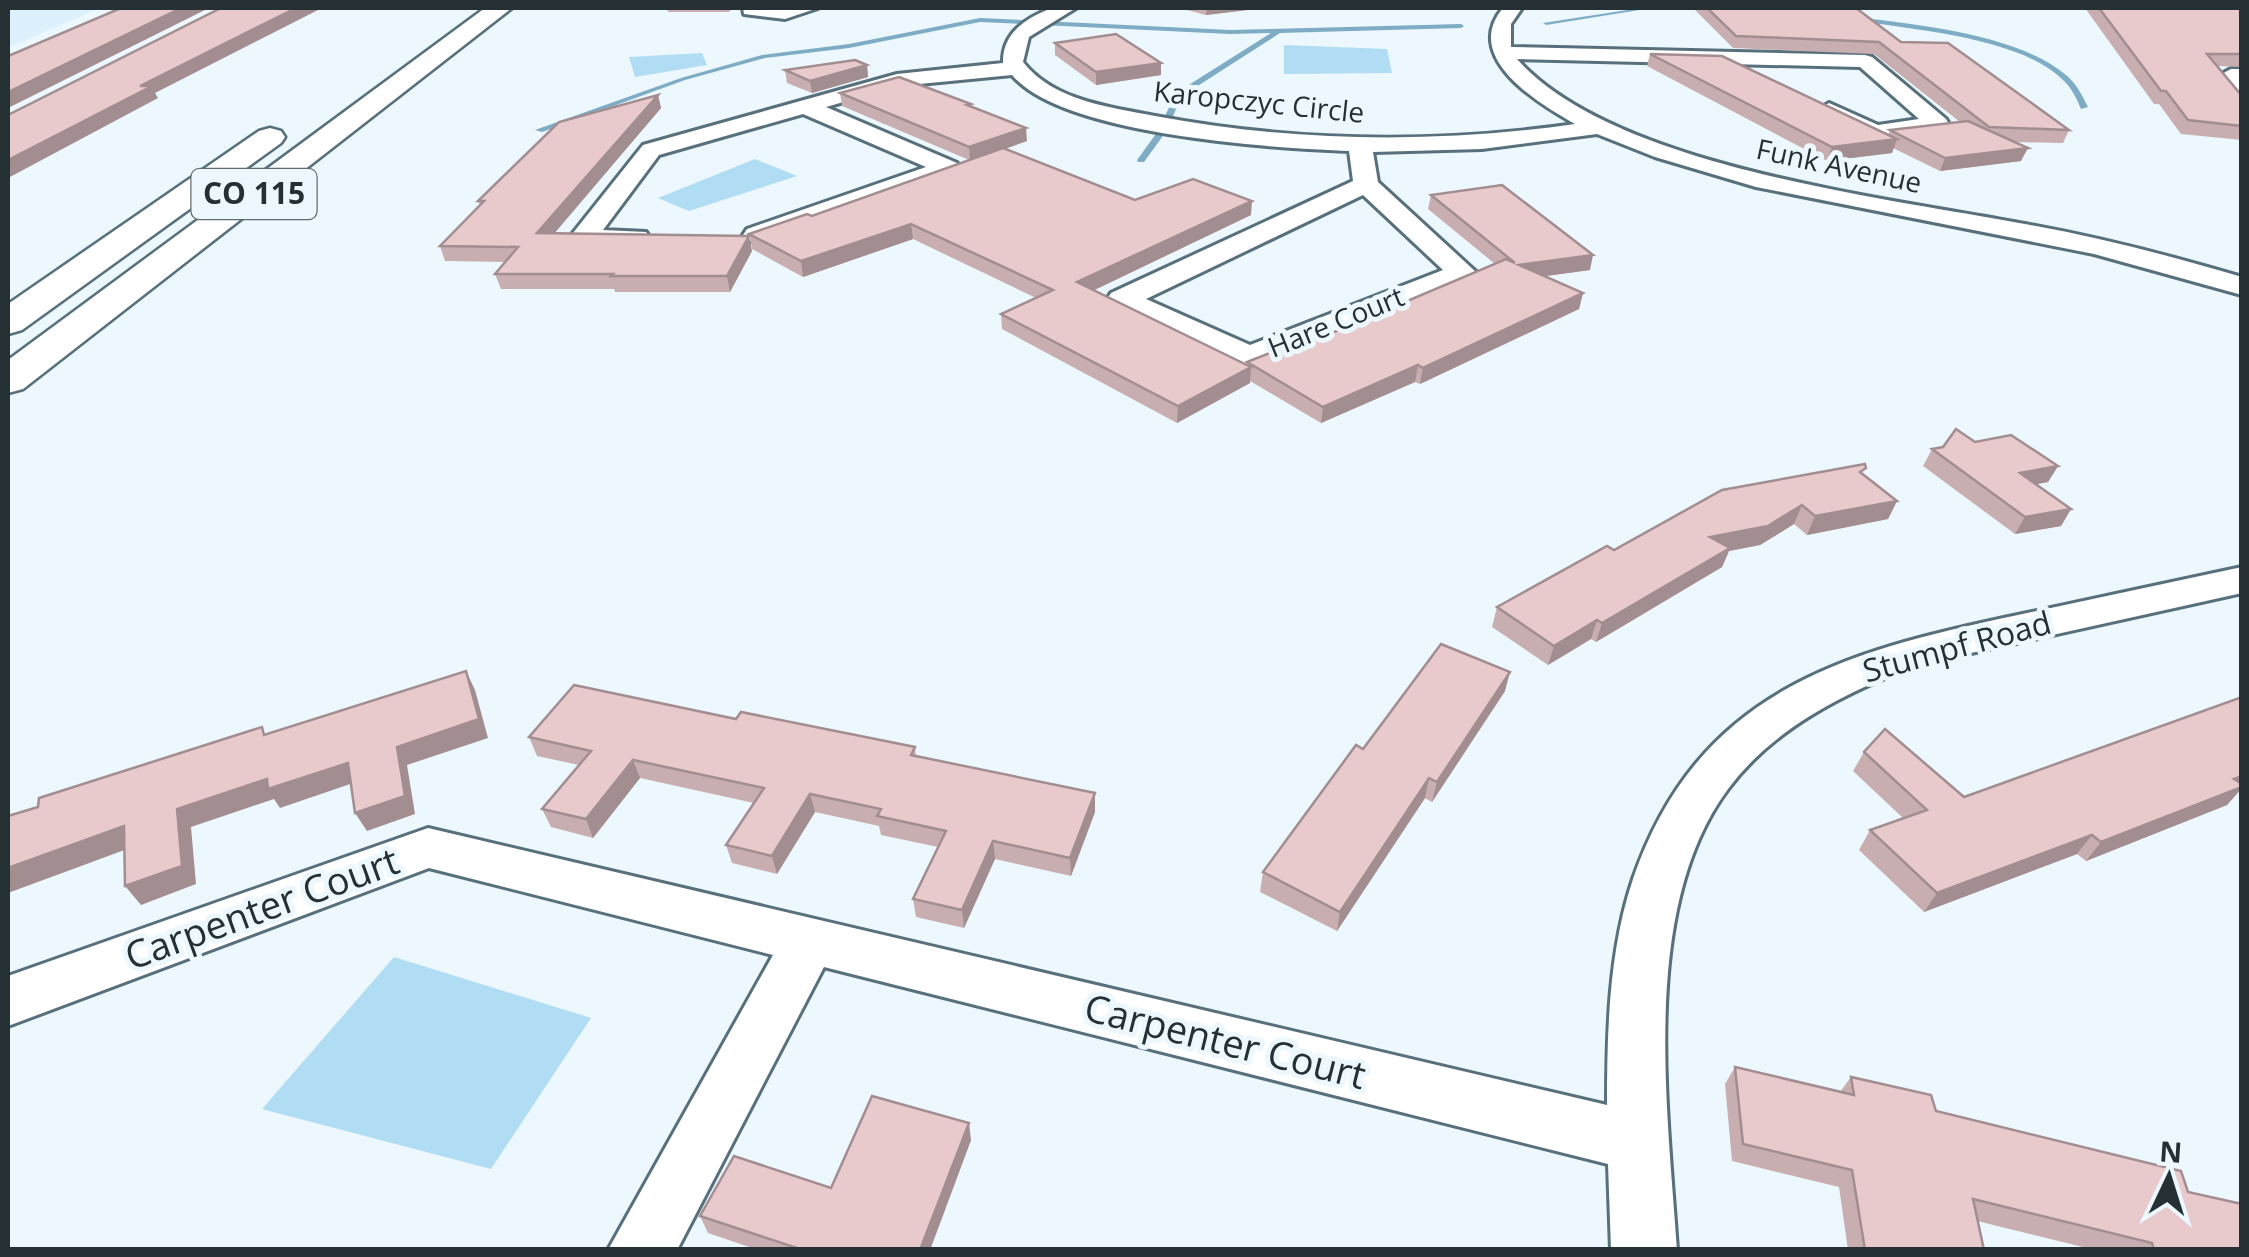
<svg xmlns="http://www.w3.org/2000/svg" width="2249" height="1257" viewBox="0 0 2249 1257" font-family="'Open Sans',sans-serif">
<rect width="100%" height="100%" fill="#edf8fe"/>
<path fill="#ddf1fd" d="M8 8H100L8 48Z"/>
<g fill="#b0dcf4">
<path d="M1284 45 1387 49 1392 73 1284 74Z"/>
<path d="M702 53 707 65 635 77 629 57Z"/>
<path d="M755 159 797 176 689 211 658 198Z"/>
<path d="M394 957 591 1018 491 1169 262 1109Z"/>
</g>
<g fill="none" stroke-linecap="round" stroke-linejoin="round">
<g fill="#7eacc4" fill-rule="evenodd">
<path d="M1640 8H1652L1546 25 1543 23Z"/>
<path d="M1856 17C1918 25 2017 34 2066 75 2076 83 2082 95 2088 107L2081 109C2077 99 2072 89 2065 82 2023 37 1912 30 1854 20Z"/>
<path d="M980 18 1230 30 1461 24 1464 26 1461 28 1280 33 1182 96 1173 116 1169 118 1165 116 1176 93 1271 33 1230 34 980 22 849 48 765 58 685 80 542 132 535 130 681 78 762 55 849 44Z"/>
<path d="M1158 131 1165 133 1144 162H1138L1137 160Z"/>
</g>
<defs>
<g id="street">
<path d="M743 8H818L785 19 744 14Z"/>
<path d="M1052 8H1076L1029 37 1023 62C1054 101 1109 107 1155 116 1293 142 1436 144 1575 124 1536 102 1462 57 1503 8H1522L1511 24V47L1865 55 1872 57 1946 119 1949 124 1946 129 1875 139 1821 115 1818 110 1829 103 1878 125 1919 119 1860 67 1517 59C1612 166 1881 197 2019 223 2094 236 2168 255 2242 277V295L2094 254 1756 187 1655 157 1597 134 1482 149 1373 152 1378 182 1476 272 1472 278 1249 367 1111 305 1107 299 1111 293 1353 181 1349 151C1271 148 1062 135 1012 75L899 86 826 107 957 163 960 168 957 173 767 241H747L743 235 747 229 926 167 803 114 659 155 603 230 646 232 650 238 646 244 583 246 569 238 643 145 897 74 1003 63C1002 33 1026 18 1052 8ZM1363 195 1443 270 1250 345 1146 299Z"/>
<path d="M2231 69H2242V93L2234 92 2220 75Z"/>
<path d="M2242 567V593L1917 665C1847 692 1774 727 1728 789 1639 908 1668 1110 1677 1250H1611L1608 1164 824 967 677 1250H608L773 955 429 868 8 1026V976L428 828 1607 1105C1607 1030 1609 950 1633 879 1698 691 1842 652 2018 615 2093 599 2167 583 2242 567Z"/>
</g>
<g id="highway">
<path d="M485 8H512L23 389 8 393V360Z"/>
<path d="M270 128 281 131 285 137 281 143 22 330 8 334V304L259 131Z"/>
</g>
</defs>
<use href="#street" stroke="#58707c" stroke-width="6"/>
<use href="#highway" stroke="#58707c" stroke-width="5"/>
<use href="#street" fill="#fff" fill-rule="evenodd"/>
<use href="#highway" fill="#fff" fill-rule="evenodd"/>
</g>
<g fill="#c8aeb0">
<path d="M667 8H732L729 12H668Z"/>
<path d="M1179 8H1264L1206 15Z"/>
<path d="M1693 8H1856L1901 42 2069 130 2063 143 2014 142 2021 161 1940 171 1893 148 1892 153 1827 161 1647 66 1650 54 1888 135 1890 130 1960 122 1874 54 1733 48Z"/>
<path d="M2085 8H2242V67L2218 66 2242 96V140L2181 134 2159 104H2154Z"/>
<path d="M1055 43 1161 63V75L1096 85 1055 55Z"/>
<path d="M867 65 868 77 812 93 787 83 785 70Z"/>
<path d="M840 93 972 107 1027 141 1004 149 1135 200 1251 215 1093 290 1247 365V362L1313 341 1495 264 1428 209 1431 195 1590 270 1545 276 1583 293 1579 309 1420 384 1415 382 1321 423 1250 381V383L1177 423 1002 329 1001 314 1036 298 913 239 803 277 752 249 749 234 812 216 969 160 842 106Z"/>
<path d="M658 95 661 108 554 233 752 251 730 292H615L614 289H501L495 274 506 262 445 261 440 246 480 205 478 201Z"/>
<path d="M1975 442 2058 466 2048 482 2037 484 2071 509 2061 526 2015 534 1923 466 1932 449Z"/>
<path d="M1863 475 1897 501 1888 519 1807 535 1794 524 1760 545 1729 551 1722 567 1596 642 1591 639 1548 665 1492 627 1497 607 1614 550Z"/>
<path d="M1505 691 1432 802 1425 798 1337 931 1260 892 1263 872 1363 749Z"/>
<path d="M2242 697V788L2227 805 2086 861 2077 854 1924 912 1859 850 1870 830 1904 819 1853 771 1864 752 1964 797Z"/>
<path d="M736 719 915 747 916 756 1095 812 1071 876 995 859 964 928 916 917 913 899 938 847 881 835 879 826 815 812 777 874 732 863 726 845 754 803 640 778 593 838 551 827 542 809 579 765 537 756 529 737Z"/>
<path d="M1735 1067 1840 1092 1851 1077 1936 1111 2188 1192 2242 1250H2095L1977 1221 1984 1250H1848L1839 1187 1732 1161 1725 1084Z"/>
<path d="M971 1140 930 1250H758L708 1233 700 1216 831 1188Z"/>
</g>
<g fill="#a28d90">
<path d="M181 8H209L8 108V92Z"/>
<path d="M296 8H322L155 93 158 98 8 178V160L140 86Z"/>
<path d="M1207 8H1264L1206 15Z"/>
<path d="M1161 63V75L1096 85V72Z"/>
<path d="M867 65 868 77 812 93 810 81Z"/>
<path d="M658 95 661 108 542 248 537 233Z"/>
<path d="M1026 128 1027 141 970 161 969 147Z"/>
<path d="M1897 139 1892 153 1827 161 1832 147Z"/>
<path d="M2028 148 2021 161 1940 171 1945 158Z"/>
<path d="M1252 201 1251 215 1078 298 1077 282Z"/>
<path d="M911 224 913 239 803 277 801 261Z"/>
<path d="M749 236 752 251 730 292 727 276Z"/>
<path d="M1593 255 1590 270 1516 280 1519 265Z"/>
<path d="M1583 293 1579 309 1420 384 1423 368Z"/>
<path d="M1418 365 1415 382 1321 423 1323 407Z"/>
<path d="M1251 367 1250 383 1177 423 1178 406Z"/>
<path d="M2058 466 2048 482 2011 489 2020 473Z"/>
<path d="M1897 501 1888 519 1807 535 1815 516Z"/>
<path d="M1802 505 1794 524 1760 545 1729 551 1722 567 1596 642 1602 623 1710 537Z"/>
<path d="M2071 509 2061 526 2015 534 2025 517Z"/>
<path d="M1597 620 1591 639 1548 665 1554 646Z"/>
<path d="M466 671 475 690 488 738 407 765 415 814 367 831 355 813 397 747Z"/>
<path d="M1510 672 1505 691 1432 802 1437 782Z"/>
<path d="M633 760 640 778 593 838 586 819Z"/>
<path d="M348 763 359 781 280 808 274 799 191 827 196 884 141 905 125 886 177 809 267 779Z"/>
<path d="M2242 776V788L2227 805 2086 861 2101 842Z"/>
<path d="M1429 778 1425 798 1337 931 1340 912Z"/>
<path d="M1095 793V812L1071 876 1070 858Z"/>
<path d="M810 794 815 812 777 874 772 856Z"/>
<path d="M124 826 138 845 8 893V868Z"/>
<path d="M2092 835 2077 854 1924 912 1937 893Z"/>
<path d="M993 841 995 859 964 928 962 910Z"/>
<path d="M969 1123 971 1140 930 1250H920Z"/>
</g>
<g fill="#e8cacd" stroke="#a28d90" stroke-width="2.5">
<path d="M121 8H181L8 92V56Z"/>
<path d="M221 8H296L140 86H152L8 160V115Z"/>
<path d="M1707 8H1856L1901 42 1948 43 2069 130 1989 127 1879 42 1736 36Z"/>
<path d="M2099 8H2242V54H2207L2242 96V126L2188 120 2166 91H2161Z"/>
<path d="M1116 34 1161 63 1096 72 1055 43Z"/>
<path d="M1650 54 1722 56 1897 139 1832 147Z"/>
<path d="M855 60 867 65 810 81 785 70Z"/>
<path d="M899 77 971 104 967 105 1026 128 969 147 840 93Z"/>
<path d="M658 95 537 233 749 236 727 276H611L613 274H495L518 247 440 246 484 201H478L559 122Z"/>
<path d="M1968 121 2028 148 1945 158 1890 130Z"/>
<path d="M1003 148 1135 200 1193 179 1252 201 1077 282 1251 367 1178 406 1001 314 1053 290 911 224 801 261 749 234 807 214 812 216Z"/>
<path d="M1502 185 1593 255 1519 265 1583 293 1423 368 1418 365 1323 407 1247 362 1308 338 1313 341 1506 259 1515 263 1431 195Z"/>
<path d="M1956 429 1975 442 2011 435 2058 466 2020 473 2071 509 2025 517 1932 449 1943 447Z"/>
<path d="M1865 464 1866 468 1860 472 1897 501 1815 516 1802 505 1768 526 1710 537 1730 548 1602 623 1597 620 1554 646 1497 607 1607 546 1614 550 1722 490Z"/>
<path d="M1441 644 1510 672 1437 782 1429 778 1340 912 1263 872 1356 745 1363 749Z"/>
<path d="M466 671 479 719 397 747 405 796 355 813 348 763 268 789 267 779 177 809 182 866 125 886 124 826 8 868V816L38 807 39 798 262 727 264 735Z"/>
<path d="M574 685 736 719 741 712 915 747 911 755 1095 793 1070 858 993 841 962 910 913 899 946 831 877 816 881 809 810 794 772 856 726 845 764 788 633 760 586 819 542 809 591 751 529 737Z"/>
<path d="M2242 697V776L2234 779 2242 784V787L2101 842 2092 835 1937 893 1870 830 1927 810 1864 752 1885 729 1964 797Z"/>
<path d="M1735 1067 1854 1095 1851 1077 1931 1095 1936 1111 2181 1171 2188 1192 2242 1204V1250H2154L2152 1243 1973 1199 1984 1250H1865L1852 1170 1743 1144Z"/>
<path d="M872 1096 969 1123 920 1250H803L700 1216 734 1156 831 1188Z"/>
</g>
<g text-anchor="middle" stroke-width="10" stroke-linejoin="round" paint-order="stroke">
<g font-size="28" fill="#253035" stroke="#edf8fe">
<text transform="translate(1259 102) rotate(6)" y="10">Karopczyc Circle</text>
<text transform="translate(1839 166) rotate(12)" y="10">Funk Avenue</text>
<text transform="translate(1336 322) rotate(-22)" y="10">Hare Court</text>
</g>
<rect fill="#edf8fe" stroke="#616c71" stroke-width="2.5" x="191.5" y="169" width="125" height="50" rx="8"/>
<g font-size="30" font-weight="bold" fill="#253035">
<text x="254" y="204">CO 115</text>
</g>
<g font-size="32" fill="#253035" stroke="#edf8fe">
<text transform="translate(1957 647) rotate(-15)" y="11">Stumpf Road</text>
</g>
<g font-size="38" fill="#253035" stroke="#edf8fe">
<text transform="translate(262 909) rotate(-20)" y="13">Carpenter Court</text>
<text transform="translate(1225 1042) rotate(14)" y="13">Carpenter Court</text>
</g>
</g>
<rect width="2249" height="1257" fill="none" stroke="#253035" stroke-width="20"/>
<g transform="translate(2169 1177) rotate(4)" stroke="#edf8fe" stroke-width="8" paint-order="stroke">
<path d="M0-8L18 38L0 25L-18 38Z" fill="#253035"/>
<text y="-15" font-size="28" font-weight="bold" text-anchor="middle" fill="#253035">N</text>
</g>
</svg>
